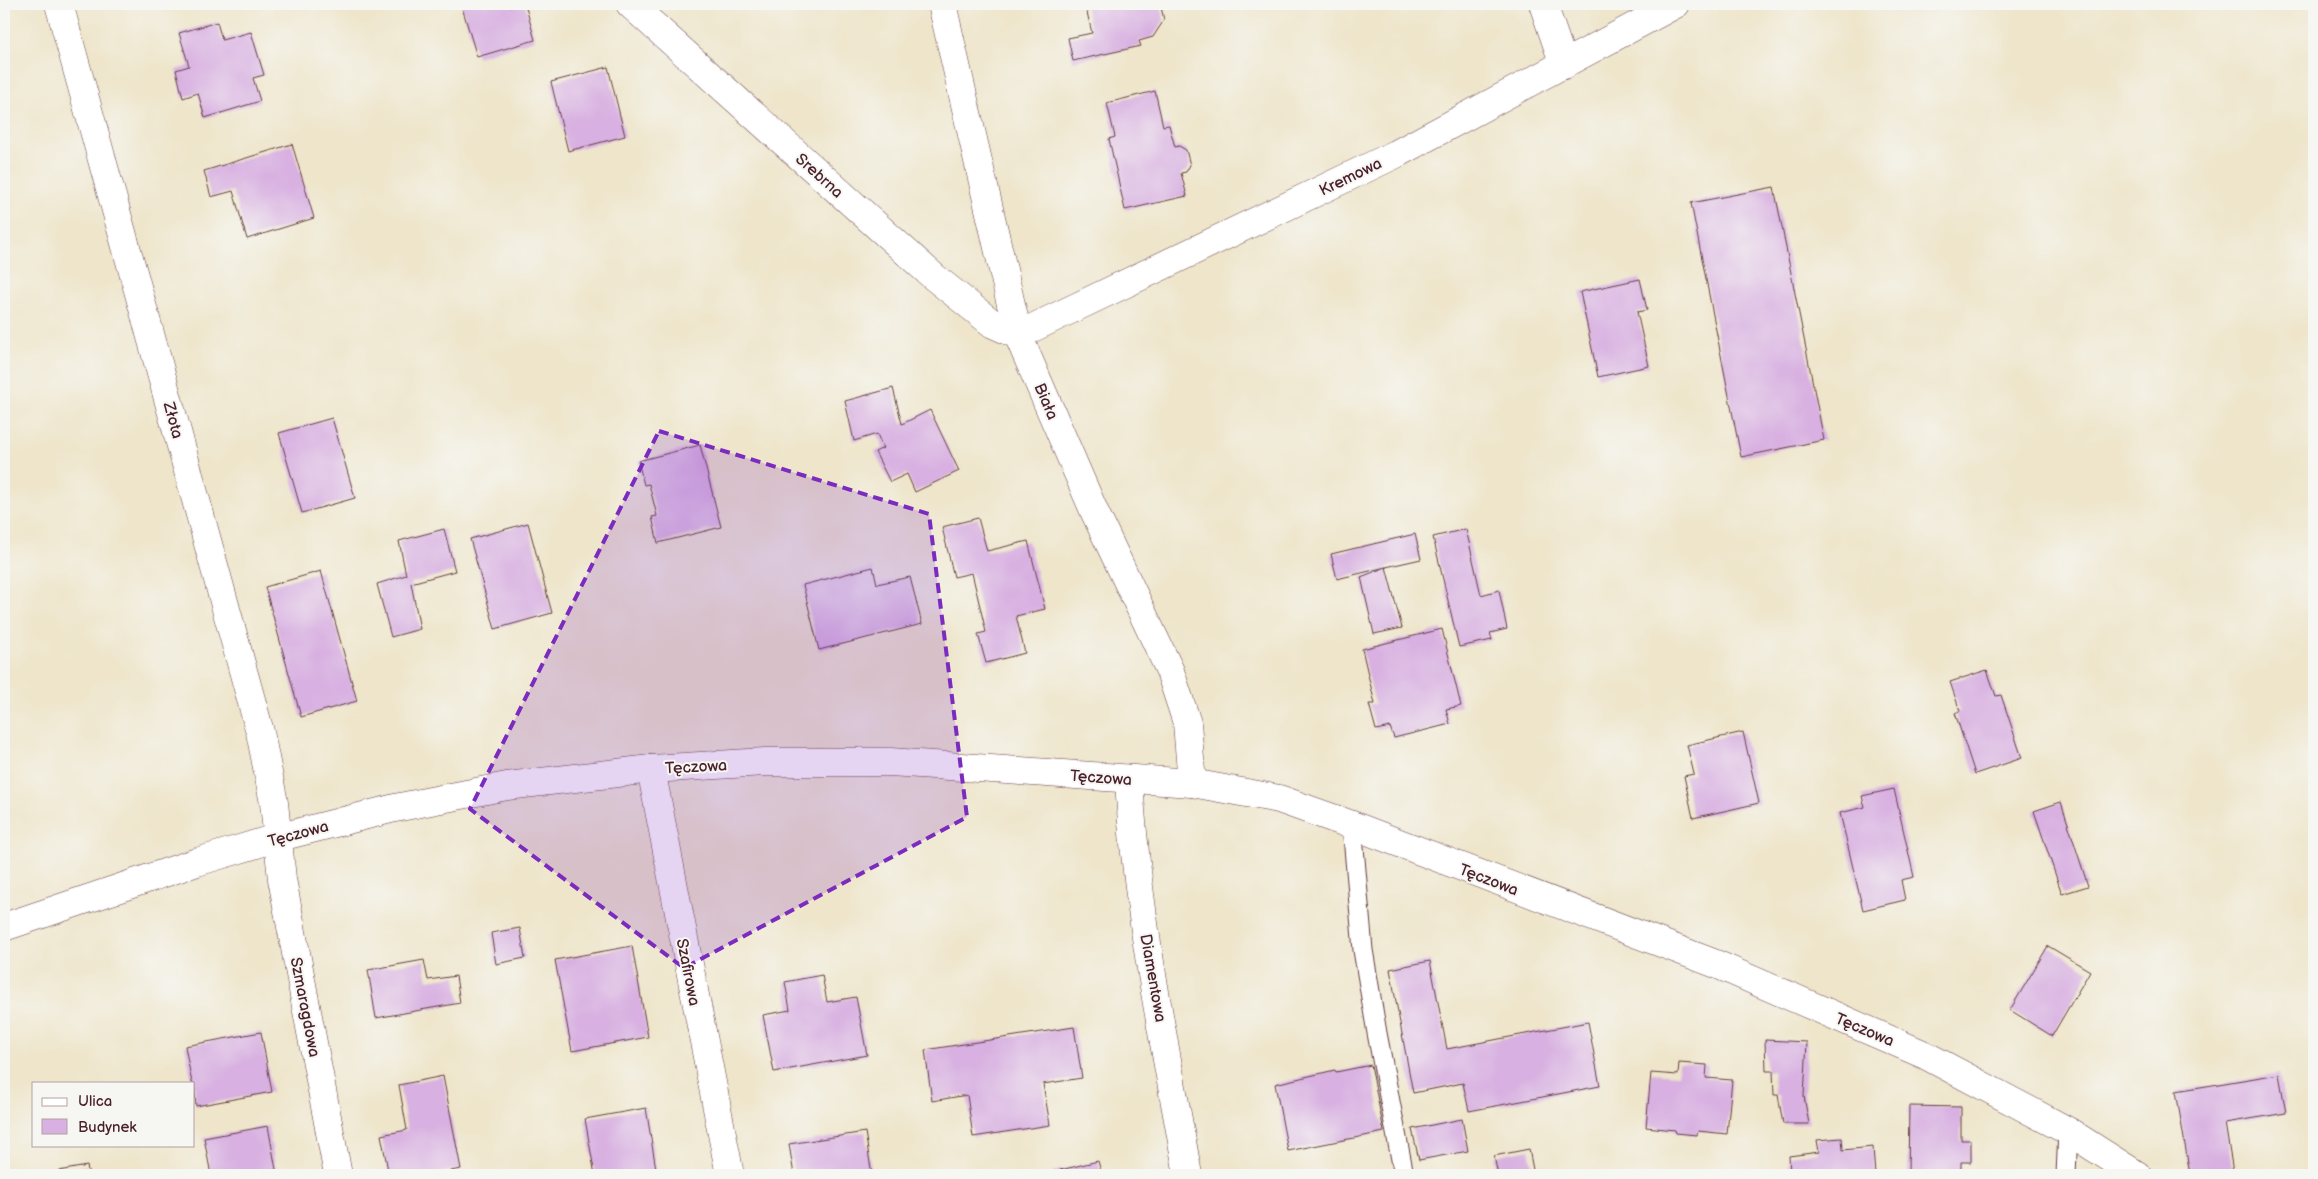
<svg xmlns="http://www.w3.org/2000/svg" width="2318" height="1179" viewBox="0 0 2318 1179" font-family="'Balsamiq Sans',sans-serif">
<rect width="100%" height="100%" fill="#f6f6f2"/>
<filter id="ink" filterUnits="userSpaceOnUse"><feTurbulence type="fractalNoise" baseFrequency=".02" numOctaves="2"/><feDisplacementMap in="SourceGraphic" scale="10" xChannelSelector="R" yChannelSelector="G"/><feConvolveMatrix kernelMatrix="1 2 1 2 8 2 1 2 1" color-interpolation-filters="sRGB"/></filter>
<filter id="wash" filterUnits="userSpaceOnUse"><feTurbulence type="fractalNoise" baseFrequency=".0096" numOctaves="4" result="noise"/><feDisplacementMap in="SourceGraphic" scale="20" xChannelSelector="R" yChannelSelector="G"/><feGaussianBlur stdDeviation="1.12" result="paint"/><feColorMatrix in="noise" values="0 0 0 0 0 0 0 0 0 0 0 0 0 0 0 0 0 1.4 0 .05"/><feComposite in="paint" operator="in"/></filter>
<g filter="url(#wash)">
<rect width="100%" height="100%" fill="#eee5ca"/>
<g id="blocks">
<g fill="#d8b0e1">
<path d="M461 4H508L509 7 525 4 535 40 477 57Z"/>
<path d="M1085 4H1170L1161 7 1164 20 1153 37 1139 41 1141 46 1073 61 1068 38 1092 33Z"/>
<path d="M217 22 222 40 251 32 264 75 253 78 260 101 205 118 198 93 183 98 176 70 189 66 179 33Z"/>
<path d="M608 67 625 136 568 151 551 82Z"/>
<path d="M1155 91 1163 126 1169 125 1175 147 1179 146 1186 150 1190 165 1186 172 1181 173 1187 196 1125 210 1109 139 1115 137 1107 103Z"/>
<path d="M292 144 314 218 247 239 233 191 211 197 204 171Z"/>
<path d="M1774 187 1824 440 1741 457 1691 203Z"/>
<path d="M1640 279 1647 310 1637 312 1649 366 1598 377 1580 292Z"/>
<path d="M893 388 902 424 930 410 959 471 915 492 907 474 890 482 875 452 883 448 877 434 854 441 845 401Z"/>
<path d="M332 418 355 498 302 513 279 433Z"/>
<path d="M700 445 721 527 658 543 652 517 657 516 649 484 644 485 638 461Z"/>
<path d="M978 518 987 551 1028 541 1045 609 1016 616 1025 653 986 663 978 634 986 632 972 573 954 577 942 527Z"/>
<path d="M528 523 552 613 495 629 470 539Z"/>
<path d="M444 529 455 571 411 583 420 629 391 637 377 584 406 575 399 541Z"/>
<path d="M1466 529 1481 595 1499 590 1507 629 1490 633 1492 640 1459 647 1433 537Z"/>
<path d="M1415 534 1421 559 1386 567 1402 628 1374 634 1361 577 1386 567 1337 579 1331 554Z"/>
<path d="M873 567 877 584 910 577 922 624 819 650 803 585Z"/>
<path d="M321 571 357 701 301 717 265 587Z"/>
<path d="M1442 629 1461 706 1446 709 1450 724 1394 738 1390 727 1376 730 1369 704H1375L1362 649Z"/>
<path d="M1987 670 1996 696 2001 695 2022 758 1975 774 1955 713 1960 711 1950 682Z"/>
<path d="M1743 732 1759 803 1693 818 1684 776 1694 774 1687 745Z"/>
<path d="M1894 789 1914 877 1901 880 1905 900 1863 910 1840 813 1865 807 1862 796Z"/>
<path d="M2061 802 2088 886 2062 894 2034 811Z"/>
<path d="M520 928 525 958 496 964 491 933Z"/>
<path d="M632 946 648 1037 572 1051 555 960Z"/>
<path d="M2048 946 2090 971 2052 1036 2010 1010Z"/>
<path d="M424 960 428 980 456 976 460 1003 376 1018 368 970Z"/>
<path d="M1430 961 1447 1049 1588 1022 1600 1086 1469 1111 1463 1083 1413 1093 1390 969Z"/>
<path d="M822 975 827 1002 856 997 867 1055 774 1072 763 1015 790 1010 785 982Z"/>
<path d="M1074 1027 1082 1078 1043 1084 1050 1125 973 1137 967 1095 932 1101 925 1050Z"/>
<path d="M261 1032 272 1092 196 1106 194 1083H192L185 1046Z"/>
<path d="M1765 1040 1807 1042 1804 1096 1809 1124H1783L1778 1095H1774L1773 1071H1766Z"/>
<path d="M1679 1063 1707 1065 1706 1078 1732 1080 1727 1134 1698 1131 1697 1135 1676 1133 1675 1130 1646 1127 1651 1073 1678 1075Z"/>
<path d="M1371 1065 1384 1132 1288 1151 1275 1084 1335 1070 1336 1072Z"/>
<path d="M2279 1074 2286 1113 2225 1123 2233 1172 2215 1175H2190L2176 1091Z"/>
<path d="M443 1076 461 1169 430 1175H389L381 1135 407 1130 399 1085Z"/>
<path d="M1909 1106 1961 1107V1140H1971V1162H1961V1175H1908Z"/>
<path d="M646 1108 657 1175H595L585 1119Z"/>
<path d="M1462 1119 1468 1151 1419 1160 1412 1129Z"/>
<path d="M268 1126 277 1175H211L204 1138Z"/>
<path d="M865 1132 872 1175H794L789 1144Z"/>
<path d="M1842 1138 1843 1150 1873 1147 1875 1175H1790L1789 1156 1819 1152 1817 1140Z"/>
<path d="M1529 1149 1534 1175H1498L1494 1156Z"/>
<path d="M1098 1161 1102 1175H1052V1172Z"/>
<path d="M87 1166 89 1175H47V1173Z"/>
</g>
</g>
</g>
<g filter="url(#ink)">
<use href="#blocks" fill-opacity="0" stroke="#633d43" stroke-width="1"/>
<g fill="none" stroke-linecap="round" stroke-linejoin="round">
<defs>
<g id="service">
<path d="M1352 825 1363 950 1377 1033 1404 1175"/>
<path d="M2066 1175 2068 1131"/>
</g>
<g id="minor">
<path d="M59 4 260 732 274 803 282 879 338 1175"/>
<path d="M630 4 934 277 993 324 1018 335 1396 154 1676 4"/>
<path d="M942 4 1018 335 1095 513 1170 671 1187 723 1192 783"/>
<path d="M1543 4 1564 65"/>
<path d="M651 769 730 1175"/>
<path d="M1129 779C1136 912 1165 1044 1188 1175"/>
</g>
<path id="tertiary" d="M4 927 197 862 276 838 395 808 507 786 651 769 765 762H890L1192 783 1279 799 1352 825 1716 964 1925 1055 2068 1131 2137 1175"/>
</defs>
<use href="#service" stroke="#633d43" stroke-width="21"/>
<use href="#minor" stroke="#633d43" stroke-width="29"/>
<use href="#tertiary" stroke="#633d43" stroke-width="29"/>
<use href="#service" stroke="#fff" stroke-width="19"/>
<use href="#minor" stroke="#fff" stroke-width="28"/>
<use href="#tertiary" stroke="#fff" stroke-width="28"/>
</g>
</g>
<path fill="#7b2cbf" fill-opacity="0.2" stroke="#7b2cbf" stroke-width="4" stroke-dasharray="10 6" stroke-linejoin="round" d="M659 431 929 514 967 817 684 968 470 809Z"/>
<g text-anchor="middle" stroke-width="4" stroke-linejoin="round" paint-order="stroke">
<g font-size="16" fill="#4a1f2b" stroke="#f6f6f2">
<text transform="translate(820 175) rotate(42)" y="6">Srebrna</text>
<text transform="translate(1350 176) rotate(-26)" y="6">Kremowa</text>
<text transform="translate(1047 401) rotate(67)" y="6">Biała</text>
<text transform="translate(174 420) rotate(75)" y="6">Złota</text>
<text transform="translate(696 766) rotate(-3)" y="6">Tęczowa</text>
<text transform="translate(1101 777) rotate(4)" y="6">Tęczowa</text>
<text transform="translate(298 833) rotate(-15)" y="6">Tęczowa</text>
<text transform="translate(1489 879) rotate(21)" y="6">Tęczowa</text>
<text transform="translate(689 972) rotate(79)" y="6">Szafirowa</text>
<text transform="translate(1154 978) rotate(80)" y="6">Diamentowa</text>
<text transform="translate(306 1007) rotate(79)" y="6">Szmaragdowa</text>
<text transform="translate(1865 1029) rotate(23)" y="6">Tęczowa</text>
</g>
</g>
<rect width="2318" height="1179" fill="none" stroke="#f6f6f2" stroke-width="20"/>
<rect x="32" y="1082" width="162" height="65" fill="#f6f6f2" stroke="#b1a0a2"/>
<rect x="42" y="1098" width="25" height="8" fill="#ffffff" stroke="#b1a0a2"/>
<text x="78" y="1106" font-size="15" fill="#4a1f2b">Ulica</text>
<rect x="42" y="1119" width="25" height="15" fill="#d8b0e1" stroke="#b1a0a2"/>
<text x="78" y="1132" font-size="15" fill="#4a1f2b">Budynek</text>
</svg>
